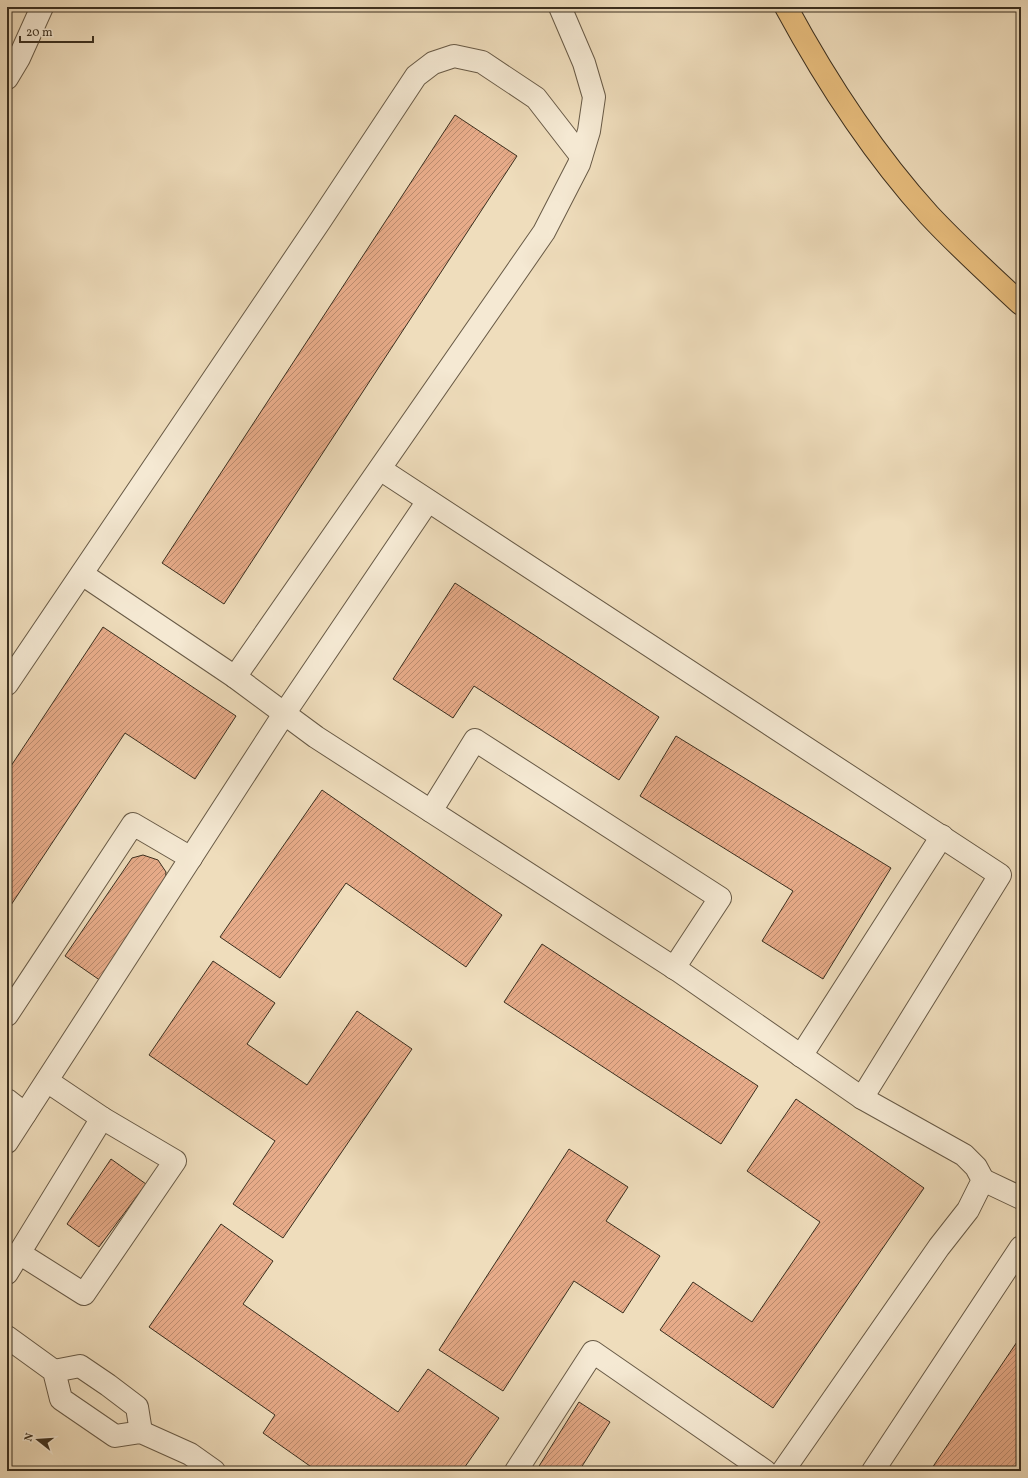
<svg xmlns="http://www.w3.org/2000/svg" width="1028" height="1478" viewBox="0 0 1028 1478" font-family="Vollkorn,serif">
<defs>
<pattern id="building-hatch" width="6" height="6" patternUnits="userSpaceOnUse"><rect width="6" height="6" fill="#e7ab89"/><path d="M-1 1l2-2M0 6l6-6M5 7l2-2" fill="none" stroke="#bc8c6f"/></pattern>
</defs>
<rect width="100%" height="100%" fill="#efddbc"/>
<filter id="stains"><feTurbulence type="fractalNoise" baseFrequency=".005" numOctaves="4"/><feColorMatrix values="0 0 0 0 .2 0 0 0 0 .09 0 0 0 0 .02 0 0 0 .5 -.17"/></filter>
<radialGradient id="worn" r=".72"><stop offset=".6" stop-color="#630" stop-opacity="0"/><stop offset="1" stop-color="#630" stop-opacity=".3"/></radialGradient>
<g fill="url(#building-hatch)" stroke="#3b2f1f">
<path d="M455 115 517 156 224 604 162 563Z"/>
<path d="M455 583 659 717 619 780 474 686 453 718 393 679Z"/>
<path d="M103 627 236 716 195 779 125 733 7 911V772Z"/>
<path d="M676 736 891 868 823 979 762 941 793 891 640 796Z"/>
<path d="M322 790 502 915 466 967 346 883 280 978 220 937Z"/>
<path d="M143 855 158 860 166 872 165 885 101 981 65 956 132 858Z"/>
<path d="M542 944 758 1086 721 1144 504 1002Z"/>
<path d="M213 961 275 1003 247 1044 307 1085 357 1011 412 1049 283 1238 233 1204 275 1141 149 1055Z"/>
<path d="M796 1099 924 1188 773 1408 660 1330 693 1282 752 1322 820 1222 747 1171Z"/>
<path d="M569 1149 628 1187 606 1221 660 1256 623 1313 574 1281 503 1391 439 1350Z"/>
<path d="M111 1159 146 1184 99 1247 67 1224Z"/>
<path d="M221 1224 273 1261 243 1304 398 1412 428 1369 499 1418 462 1471H317L263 1433 275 1415 149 1327Z"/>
<path d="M1021 1336V1471H930Z"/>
<path d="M579 1402 610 1422 579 1471H536Z"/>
</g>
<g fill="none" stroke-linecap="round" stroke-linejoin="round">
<defs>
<g id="minor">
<path d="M560 7 584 63 594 97 589 131 579 164 544 232 235 677 316 737 679 971 862 1098 964 1155 976 1167 983 1180 968 1210 939 1247 783 1471"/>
<path d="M7 78 19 58 42 7"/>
<path d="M380 469 1000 875 862 1098"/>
<path d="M82 574 235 677"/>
<path d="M7 684 320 221 416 76 433 63 454 56 482 62 536 98 581 156"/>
<path d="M431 811 475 740 720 898 674 968"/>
<path d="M7 1015 133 824 191 858"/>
<path d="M801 1056 942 836"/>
<path d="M7 1100 25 1114"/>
<path d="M7 1142 284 714 428 501"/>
<path d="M983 1180 1021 1198"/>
<path d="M19 1253 84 1294 175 1161 102 1118"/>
<path d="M7 1273 102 1118 47 1081"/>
<path d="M7 1337 54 1371 61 1399 115 1436 141 1432 190 1454 214 1471"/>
<path d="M54 1371 80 1366 108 1385 137 1407 141 1432"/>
<path d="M516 1471 593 1352 765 1471"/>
<path d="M873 1471 1021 1247"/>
</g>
<path id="highway" d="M786 7C826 81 872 152 929 215 958 246 990 275 1021 304"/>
</defs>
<use href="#minor" stroke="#685a46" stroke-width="24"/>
<use href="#highway" stroke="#3b2f1f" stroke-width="24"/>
<use href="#minor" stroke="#f5e9d3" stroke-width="22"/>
<use href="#highway" stroke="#e8be7e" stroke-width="22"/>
</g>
<rect width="1028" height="1478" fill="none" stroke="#efddbc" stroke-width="24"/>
<rect x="8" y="8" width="1012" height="1462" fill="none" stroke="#3b2f1f" stroke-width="2"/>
<rect x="12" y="12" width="1004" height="1454" fill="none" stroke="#3b2f1f"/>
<g transform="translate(38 1440) rotate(287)" stroke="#f5e9d3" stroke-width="3" paint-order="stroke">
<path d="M0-3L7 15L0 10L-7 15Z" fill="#3b2f1f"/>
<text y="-6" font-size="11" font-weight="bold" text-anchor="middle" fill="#3b2f1f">N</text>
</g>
<path d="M20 36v6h73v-6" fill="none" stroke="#3b2f1f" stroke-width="2"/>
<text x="26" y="36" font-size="12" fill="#3b2f1f" stroke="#f5e9d3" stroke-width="3" paint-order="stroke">20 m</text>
<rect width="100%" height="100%" filter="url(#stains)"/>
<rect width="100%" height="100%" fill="url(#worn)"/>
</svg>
